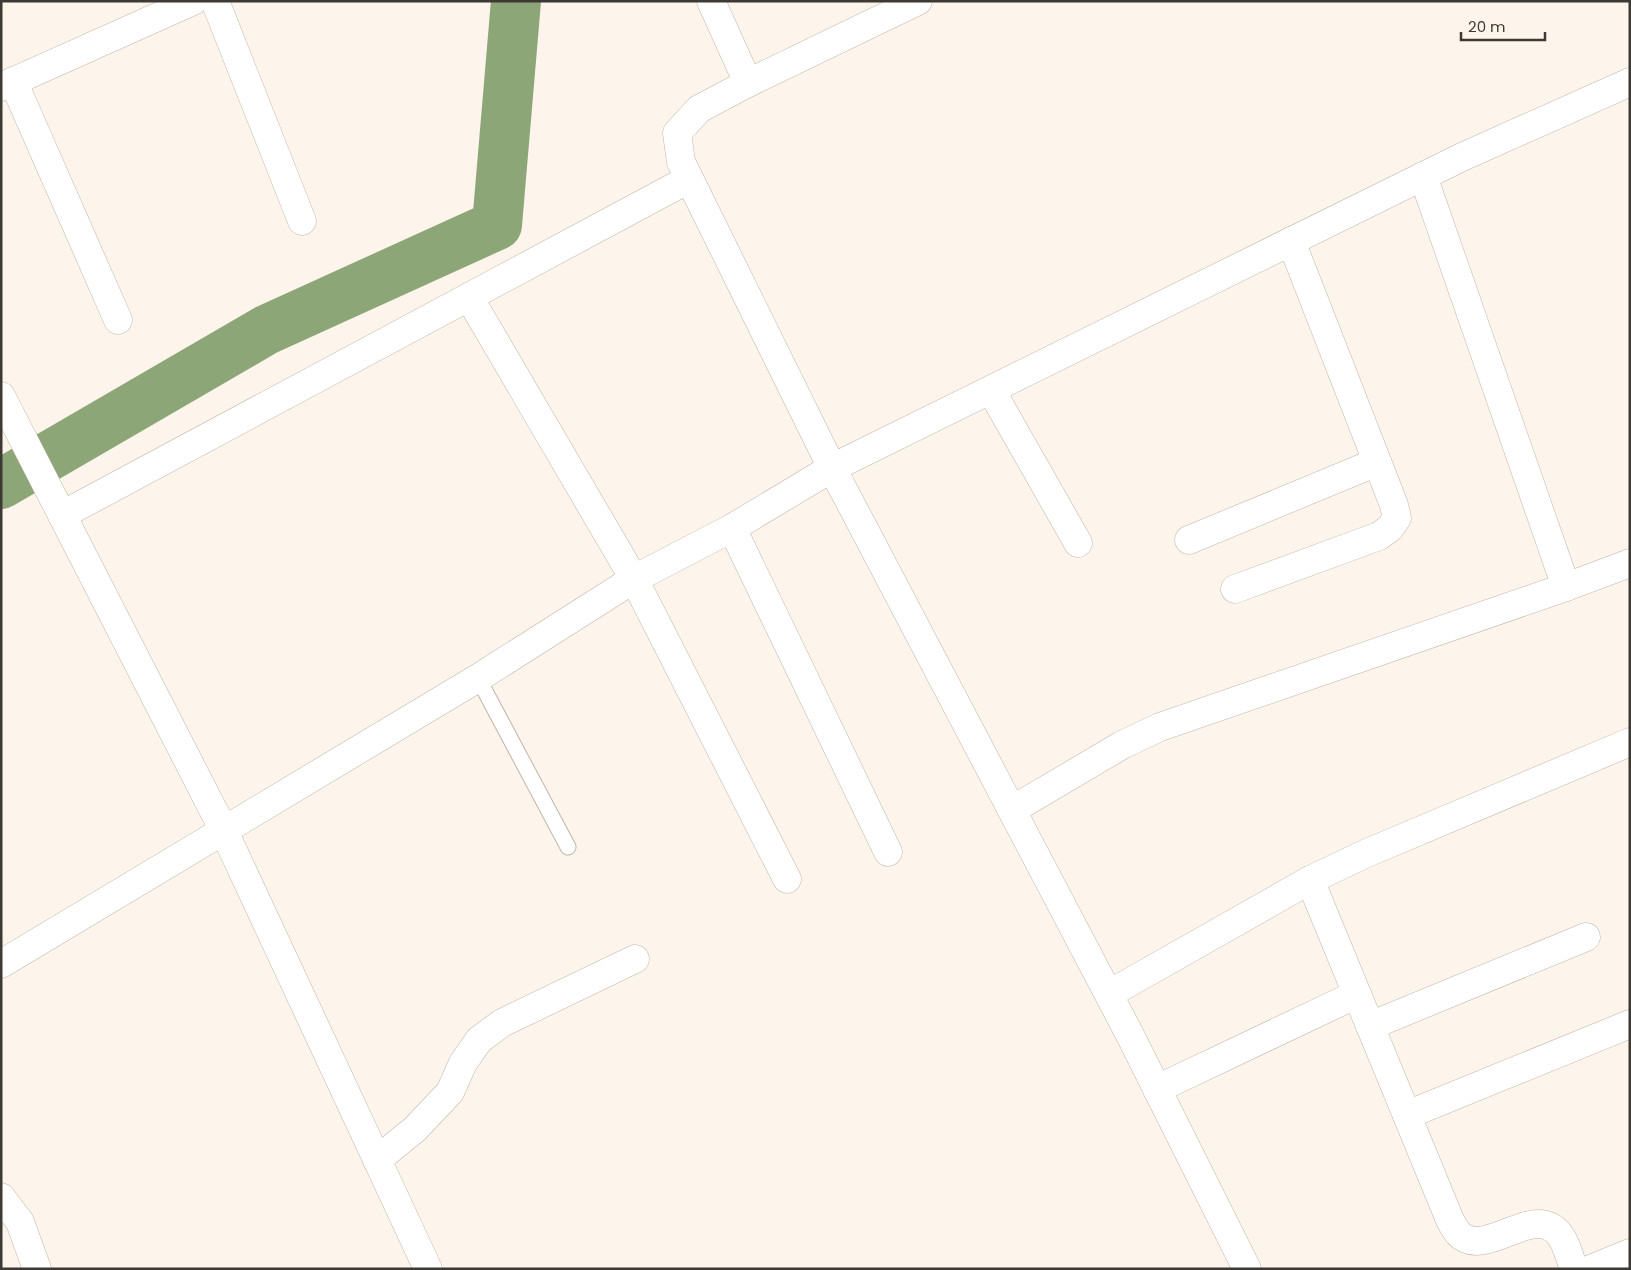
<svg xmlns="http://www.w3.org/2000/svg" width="1631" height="1270" viewBox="0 0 1631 1270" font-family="Poppins,sans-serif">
<rect width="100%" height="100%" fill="#fdf4eb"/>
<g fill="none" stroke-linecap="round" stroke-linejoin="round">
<path stroke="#8da678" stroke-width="50" d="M1 484 266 330 497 225 516 1"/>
<defs>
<path id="service" d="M478 678 568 847"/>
<g id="minor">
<path d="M215 1 302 221"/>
<path d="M711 1 748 83"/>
<path d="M918 1 748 83 699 109 677 133 681 162 832 468 1130 1035 1247 1269"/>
<path d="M13 81 118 320"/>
<path d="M1 87 193 1"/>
<path d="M469 297 634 579 787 879"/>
<path d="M991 390 1078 543"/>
<path d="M1 396 223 829 428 1269"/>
<path d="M62 515 689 179"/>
<path d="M732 528 888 852"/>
<path d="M1189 540 1377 462"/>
<path d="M1566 587 1630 563"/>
<path d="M1235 589 1379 536 1390 528 1397 518 1394 505 1291 241"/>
<path d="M1012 810 1122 745 1160 727 1566 587 1423 176"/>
<path d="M1310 880 1450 1220C1452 1224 1455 1229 1458 1233 1486 1263 1538 1195 1563 1240 1568 1249 1570 1259 1574 1269"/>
<path d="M1 964 478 678 634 579 732 528 832 468 1462 157 1630 82"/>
<path d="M1109 994 1310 880 1367 853 1630 742"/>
<path d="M1370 1026 1586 937"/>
<path d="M1157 1089 1357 994"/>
<path d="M1407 1115 1630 1024"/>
<path d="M377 1160 415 1129 450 1092 463 1063 479 1040 502 1023 635 959"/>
<path d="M1 1197 20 1222 37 1269"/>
<path d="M1591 1269 1630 1253"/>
</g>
</defs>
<use href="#service" stroke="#c0b5aa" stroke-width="17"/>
<use href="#minor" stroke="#c0b5aa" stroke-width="29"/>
<use href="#service" stroke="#fff" stroke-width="15"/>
<use href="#minor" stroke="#fff" stroke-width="28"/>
</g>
<rect width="1631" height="1270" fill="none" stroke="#3d3934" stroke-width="5"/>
<path d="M1461 32v8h84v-8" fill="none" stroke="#3d3934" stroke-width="2.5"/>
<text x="1468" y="32" font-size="15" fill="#3d3934" stroke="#fdf4eb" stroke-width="4" paint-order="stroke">20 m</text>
</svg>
